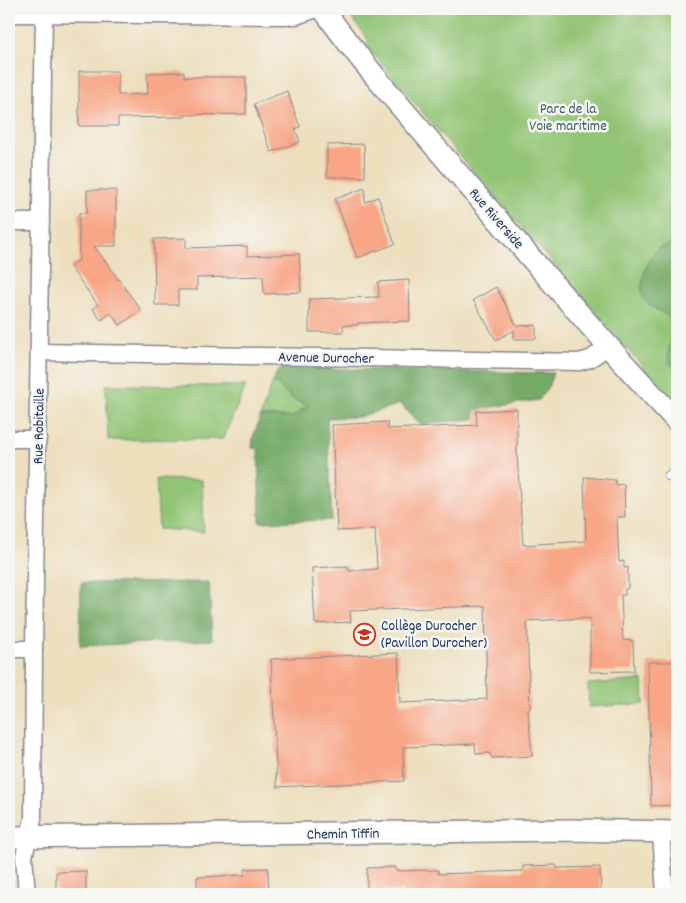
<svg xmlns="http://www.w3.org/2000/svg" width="686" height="903" viewBox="0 0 686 903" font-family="Dekko,sans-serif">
<rect width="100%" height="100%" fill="#f6f6f2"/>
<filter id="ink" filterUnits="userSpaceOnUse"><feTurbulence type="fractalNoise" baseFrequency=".02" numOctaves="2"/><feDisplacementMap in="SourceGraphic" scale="10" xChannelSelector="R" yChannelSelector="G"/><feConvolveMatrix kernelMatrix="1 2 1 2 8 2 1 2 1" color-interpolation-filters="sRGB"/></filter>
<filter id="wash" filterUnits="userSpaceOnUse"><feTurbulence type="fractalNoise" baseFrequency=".0096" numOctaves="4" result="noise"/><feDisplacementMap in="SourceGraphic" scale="20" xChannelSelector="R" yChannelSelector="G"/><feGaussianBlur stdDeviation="1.12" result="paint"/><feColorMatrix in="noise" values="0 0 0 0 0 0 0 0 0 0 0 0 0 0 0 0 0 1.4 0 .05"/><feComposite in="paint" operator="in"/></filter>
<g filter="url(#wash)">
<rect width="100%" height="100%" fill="#eddfbd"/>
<g fill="#92c475" stroke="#567a6a">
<path d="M338 9H677V402L661 388 429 120 365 44 369 41 347 11 342 14Z"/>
<path d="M273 381 294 400 308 405 293 417H260Z"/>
<path d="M106 385 246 386 223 439 108 440Z"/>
<path d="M156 479 202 480 204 532 159 529Z"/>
<path d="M643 680 644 704 589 707 588 684Z"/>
</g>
<g fill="#75aa66" stroke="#486c62">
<path d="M677 231V328V324C672 319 667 315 661 312 656 309 650 306 645 301 636 290 648 255 659 248 663 246 667 247 670 244 673 239 673 235 677 231Z"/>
<path d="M677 331V371C663 360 668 344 677 331Z"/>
<path d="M285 368 553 373 549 385 539 400 474 410 475 419 420 424 400 404 359 417 327 418 332 520 260 522 258 448H252L253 437 260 417H293L308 405 294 400 273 381C276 374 277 369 285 368Z"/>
<path d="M209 582 212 640 80 646 81 583Z"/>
</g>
<g id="blocks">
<g fill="#f8a686">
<path d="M79 71H118V95L148 94 147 73 184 72V77H246V114L185 115V117L118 118V126H79Z"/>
<path d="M287 91 300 127 295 129 300 142 271 152 254 104Z"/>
<path d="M364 144 365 177H327V145Z"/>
<path d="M365 188V202L378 197 395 244 357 258 335 199Z"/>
<path d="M87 190H116V246H94L141 310 120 325 111 313 101 320 93 309 98 305 70 267 79 260V213H87Z"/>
<path d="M186 238V248L247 246V256L299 254 301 292 264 294 263 276 197 278V290H178V305H155L154 239Z"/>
<path d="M409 280 410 321 358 323V325H343V332H309V299L379 297 378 282Z"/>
<path d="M496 287 517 326 536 325V339H514V330L496 340 473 300Z"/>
<path d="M517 409V454L523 545 586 541 584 477 615 480 616 485 624 484 625 517H617L619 562 624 561V568L628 567V588L625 589V595H621L623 640 633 641 634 671 590 672V618L527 621 530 709H528L532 756 492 758 489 753 476 754 475 744 403 747 404 781 277 787 271 659 398 653 400 703 487 699 485 606 350 611 351 622 315 624 312 568 348 566 349 571 377 569 375 529 337 531 332 425 387 422 388 429 477 425 476 411Z"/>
<path d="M648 662H677V805L651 806Z"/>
<path d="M556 865 557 868 600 867 601 894H403V891L367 892V868L396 867V871L438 870V874L523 871V866Z"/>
<path d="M268 868 269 894H197V877L245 875V869Z"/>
<path d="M86 871V894H56V872Z"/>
</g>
</g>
</g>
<g filter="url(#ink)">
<use href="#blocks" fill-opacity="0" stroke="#84878e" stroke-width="1"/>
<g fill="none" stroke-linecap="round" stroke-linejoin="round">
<defs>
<path id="service" d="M669 476 677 469"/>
<g id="minor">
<path d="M9 14 296 16 317 9"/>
<path d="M9 222H41"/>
<path d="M39 352 579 362 590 359 609 346"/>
<path d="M9 439H38"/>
<path d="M9 649H34"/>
<path d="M661 832 665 894"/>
<path d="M27 894 24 856 33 819 34 649 44 14"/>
</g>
<g id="tertiary">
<path d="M323 9C367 71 419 127 468 185 537 265 605 345 677 421"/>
<path d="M9 837 569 830 677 832"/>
</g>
</defs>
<use href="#service" stroke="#84878e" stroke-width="11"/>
<use href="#minor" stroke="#84878e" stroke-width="19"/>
<use href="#tertiary" stroke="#84878e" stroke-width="24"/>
<use href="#service" stroke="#fff" stroke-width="9"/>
<use href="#minor" stroke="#fff" stroke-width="16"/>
<use href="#tertiary" stroke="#fff" stroke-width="21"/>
</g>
</g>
<defs>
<symbol id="school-ring" viewBox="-11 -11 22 22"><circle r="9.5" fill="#f6f6f2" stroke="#c8321e" stroke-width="1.5"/><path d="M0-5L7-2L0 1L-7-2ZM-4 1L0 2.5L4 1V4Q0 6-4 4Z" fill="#c8321e"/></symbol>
</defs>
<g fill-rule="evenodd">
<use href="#school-ring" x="352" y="622" width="25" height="25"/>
</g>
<g text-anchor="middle" stroke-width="5" stroke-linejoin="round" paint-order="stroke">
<g font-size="15" fill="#3f5c65" stroke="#f6f6f2">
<text x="568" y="113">Parc de la<tspan x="568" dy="17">Voie maritime</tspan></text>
</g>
<g font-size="15" fill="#1b2f5e" stroke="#f6f6f2">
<text transform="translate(497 218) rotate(49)" y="5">Rue Riverside</text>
<text transform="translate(326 357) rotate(1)" y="5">Avenue Durocher</text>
<text transform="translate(38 426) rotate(-89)" y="5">Rue Robitaille</text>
<text transform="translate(343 833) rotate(-1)" y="5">Chemin Tiffin</text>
</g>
<g font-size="15" fill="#1b2f5e" stroke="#f6f6f2" text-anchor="start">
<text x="381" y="630">Collège Durocher<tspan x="381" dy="17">(Pavillon Durocher)</tspan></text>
</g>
</g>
<rect width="686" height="903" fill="none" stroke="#f6f6f2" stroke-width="30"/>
</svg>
